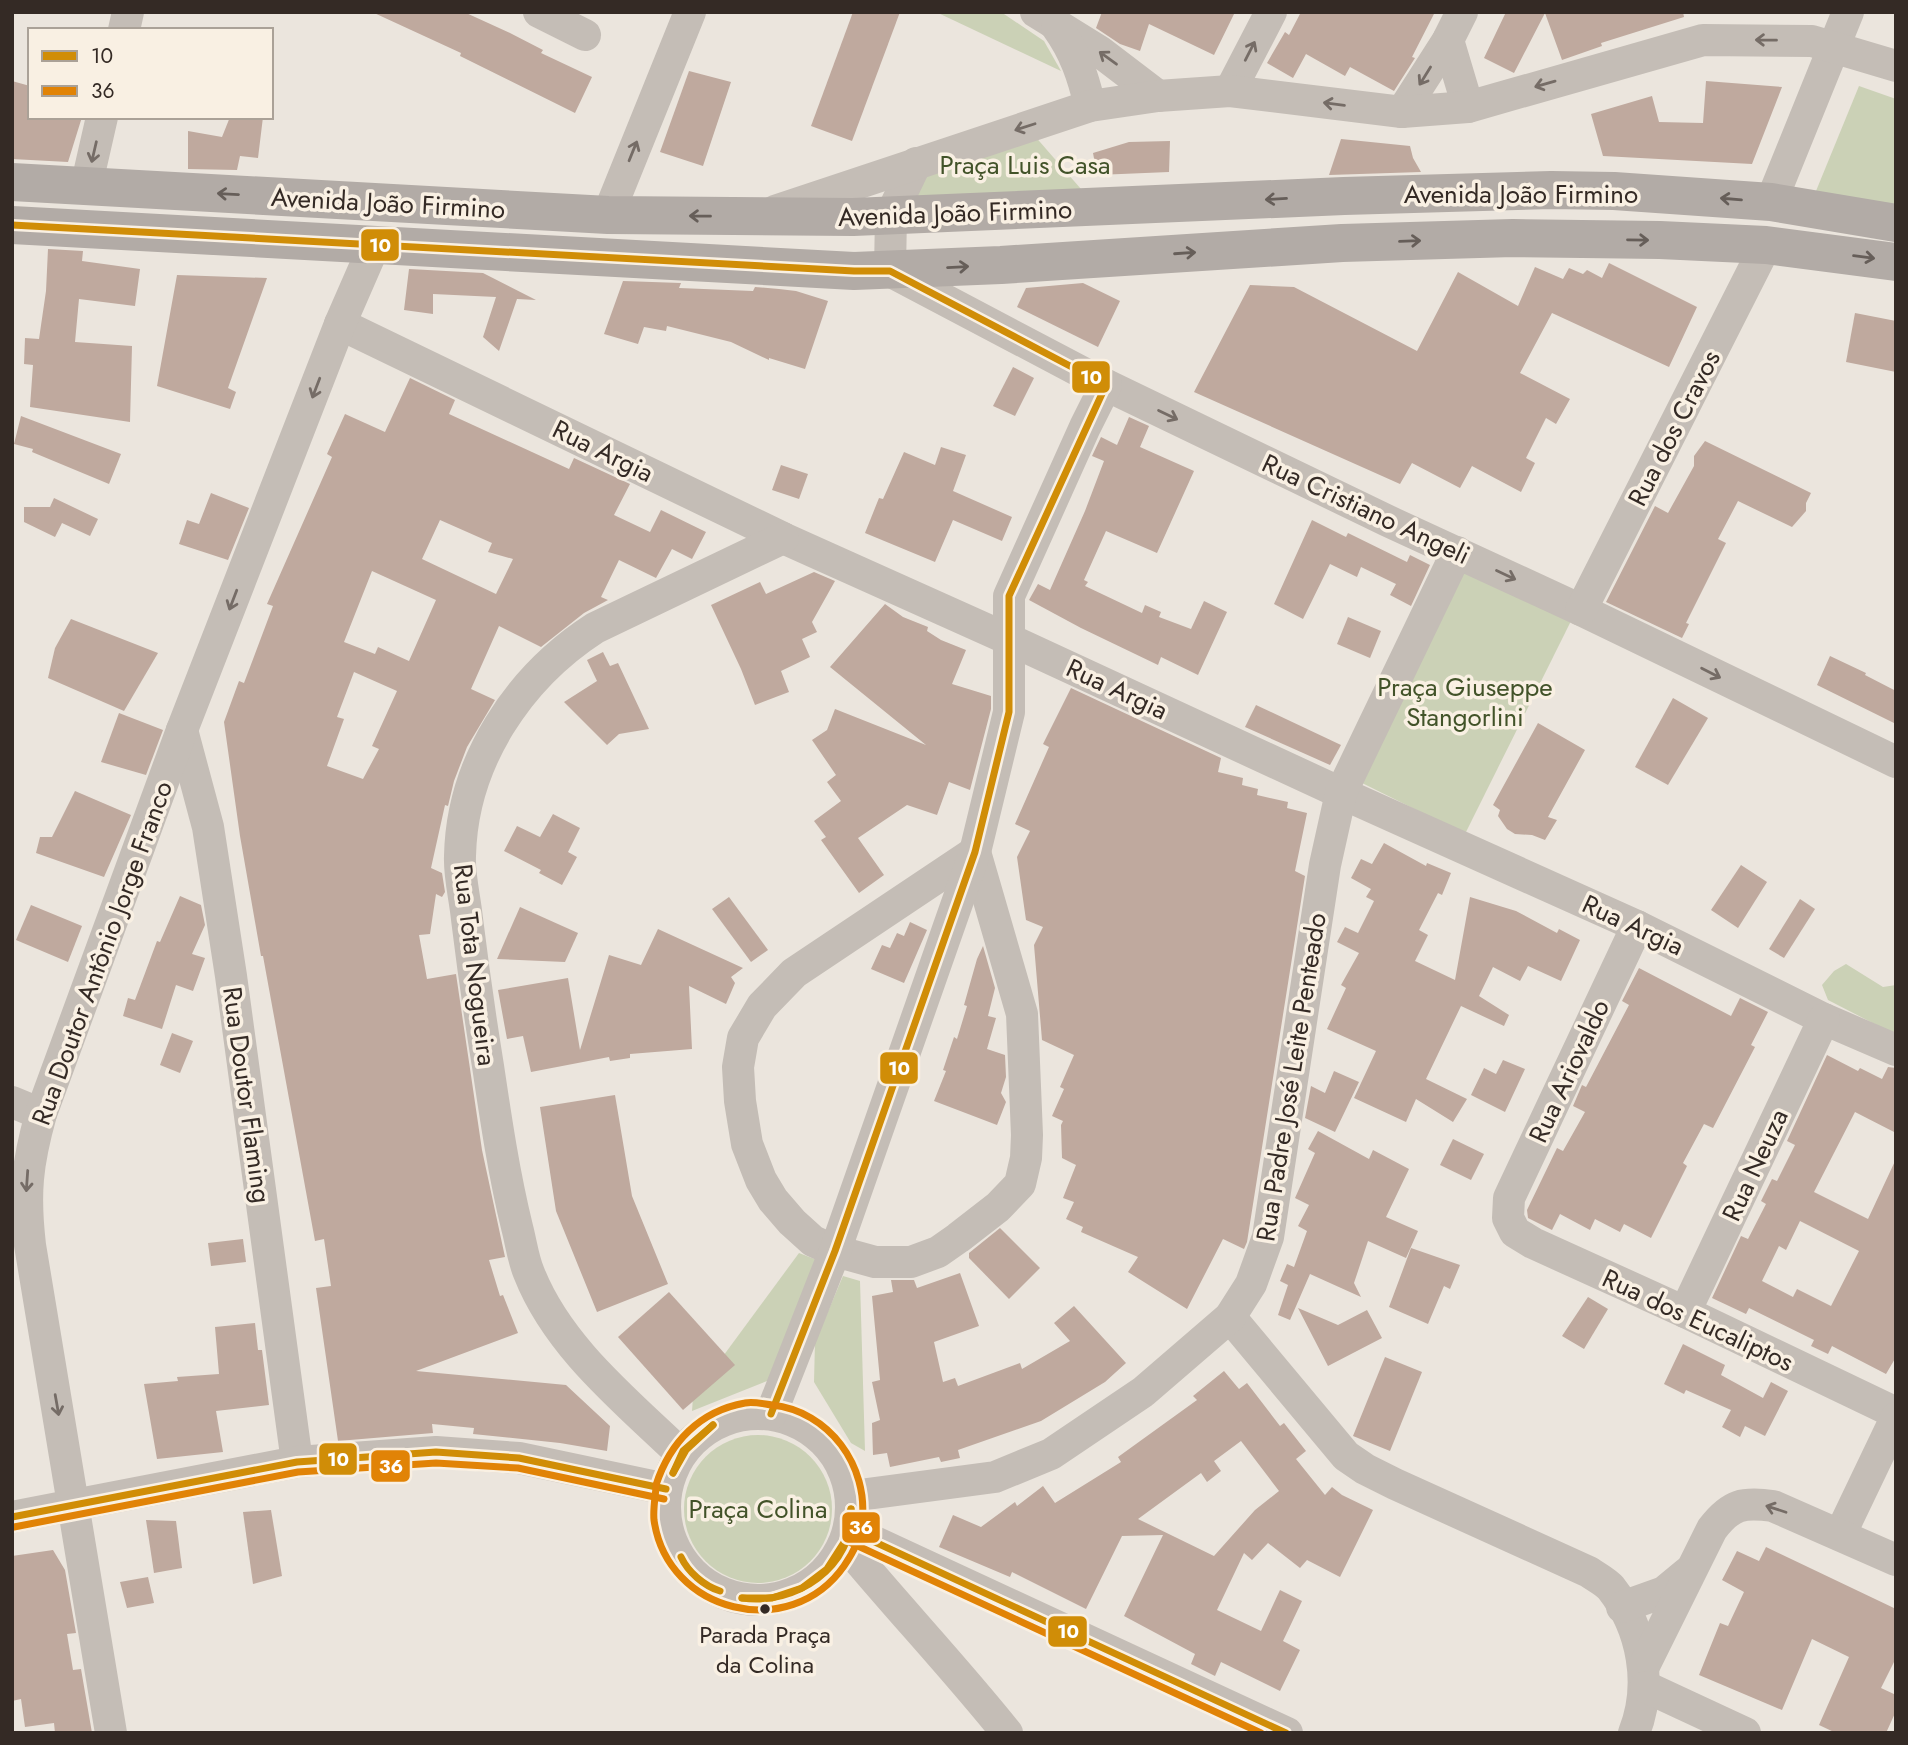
<svg xmlns="http://www.w3.org/2000/svg" width="1908" height="1745" viewBox="0 0 1908 1745" font-family="Jost,sans-serif">
<rect width="100%" height="100%" fill="#ebe5dd"/>
<g fill="#cbd1b6">
<path d="M936 12H1001L1044 41 1061 71Z"/>
<path d="M1859 86 1896 99V206L1816 191Z"/>
<path d="M1033 134 1081 189 911 197 929 173Z"/>
<path d="M1465 569 1571 621 1465 834 1360 782Z"/>
<path d="M1846 964 1883 987 1896 985V1035L1828 1000 1822 985 1834 971Z"/>
<path d="M799 1253 817 1260 772 1379 692 1411 693 1397Z"/>
<path d="M843 1276 860 1281 865 1451 851 1443 814 1382 815 1342Z"/>
<circle cx="758" cy="1509" r="74"/>
</g>
<g fill="#bfa99e" fill-rule="evenodd">
<path d="M372 12H464L510 33 543 50 541 53 592 77 575 113 460 56 461 53Z"/>
<path d="M853 12H900L852 141 811 126Z"/>
<path d="M1102 12H1235L1214 55 1149 24 1140 51 1120 44 1096 28Z"/>
<path d="M1301 12H1435L1412 57 1415 58 1394 91 1350 67 1345 76 1306 54 1293 78 1267 63 1285 32 1289 35Z"/>
<path d="M1506 12H1683L1684 17 1601 43 1602 46 1562 60 1545 13 1514 73 1484 58Z"/>
<path d="M689 71 731 82 703 166 660 152Z"/>
<path d="M12 81 30 86V117H82L68 162 12 159Z"/>
<path d="M1706 81 1782 87 1752 164 1603 156 1591 114 1652 96 1659 122 1703 123Z"/>
<path d="M230 117H263L258 158 240 156 237 170 188 169V131L222 137Z"/>
<path d="M1341 139 1410 146 1413 158 1421 172 1329 175Z"/>
<path d="M1170 141 1169 172 1097 175 1093 153 1129 142Z"/>
<path d="M48 249 83 251 82 261 140 269 135 306 79 299 75 342 132 346 130 422 30 407 33 365 24 364 25 338 39 339 46 291Z"/>
<path d="M1609 263 1697 307 1669 367 1552 313 1520 373 1570 399 1556 424 1546 418 1526 458 1535 463 1521 492 1472 466 1460 488 1412 463 1400 484 1194 392 1250 285 1294 287 1417 351 1458 272 1518 306 1535 267 1563 279 1569 268 1583 274 1587 270 1602 278Z"/>
<path d="M409 269 483 273 536 300 517 299 499 351 483 337 496 297 433 294V314L404 310Z"/>
<path d="M177 275 267 278 228 388 236 392 230 409 157 386Z"/>
<path d="M623 281 681 283 679 288 753 291 755 287 779 289 796 291 828 301 805 369 769 358V360L731 342 667 326 666 331 644 327 638 344 604 334Z"/>
<path d="M1083 283 1120 301 1098 347 1017 307 1026 288Z"/>
<path d="M1855 313 1896 321V372L1846 362Z"/>
<path d="M1013 367 1034 378 1015 416 993 406Z"/>
<path d="M410 378 455 400 449 414 569 469 574 458 630 484 614 515 650 532 661 510 706 532 692 559 672 549 656 578 619 560 601 597 608 600 584 613 541 647 499 626 471 689 495 700 467 747 454 781 448 806 445 805 431 868 442 873 445 892 442 897 436 894 430 934 419 935 427 979 456 974 482 1150 505 1257 489 1260 500 1296 503 1295 518 1333 416 1371 566 1385 610 1426 607 1451 560 1443 473 1434 474 1428 432 1424 433 1433 338 1441 316 1288 331 1286 324 1239 315 1241 263 956H261L240 836 224 722 239 681 244 683 273 606 267 604 332 457 327 454 345 414 385 432ZM440 520 492 543 488 552 513 559 496 594 422 559ZM372 571 436 600 409 661 378 647 375 654 344 642ZM354 672 397 691 372 746 379 749 363 779 327 766 344 719 337 717Z"/>
<path d="M21 416 121 454 109 484 32 452 33 449 14 444Z"/>
<path d="M1129 417 1149 426 1140 447 1194 471 1157 553 1106 531 1084 580 1088 582 1085 586 1142 613 1145 605 1161 612 1159 617 1191 629 1204 601 1227 612 1198 675 1161 657 1158 665 1081 628 1029 600 1038 584 1050 590 1085 511 1104 461 1092 456 1101 437 1117 445Z"/>
<path d="M1705 441 1811 493 1806 503V511L1792 527 1738 501 1718 539 1726 543 1686 623 1689 624 1682 638 1606 602 1655 506 1668 513 1694 466V456Z"/>
<path d="M941 447 966 455 953 491 1012 517 1002 541 953 520 935 562 865 533 879 498 883 499 904 452 935 465Z"/>
<path d="M781 465 808 474 799 499 772 490Z"/>
<path d="M211 493 249 508 228 560 179 544 187 520 199 524Z"/>
<path d="M54 498 98 519 90 536 62 523 55 537 24 522V507H50Z"/>
<path d="M1312 520 1346 537 1348 533 1407 562 1410 555 1430 565 1411 606 1390 595 1396 584 1361 567 1357 577 1330 564 1303 619 1274 604Z"/>
<path d="M814 572 835 581 812 622 817 632 802 639 810 657 781 671 789 692 755 705 741 669 711 605 760 582 766 594Z"/>
<path d="M885 604 903 617 928 627 927 631 941 640 966 650 952 684 991 696V709L970 790 949 782 937 815 907 805 858 838 884 875 859 893 821 840 826 837 814 821 841 801 827 782 836 775 812 740 827 730 835 709 926 745 830 667Z"/>
<path d="M1348 617 1381 631 1370 658 1337 644Z"/>
<path d="M71 619 158 653 124 711 48 678 55 648Z"/>
<path d="M603 652 610 666 618 663 649 729 619 734 607 745 564 702 597 681 587 660Z"/>
<path d="M1830 656 1866 673 1865 675 1896 691V724L1817 685Z"/>
<path d="M1071 688 1221 758 1218 772 1243 778 1242 785 1258 789 1257 795 1288 802 1287 808 1307 813 1295 871 1305 876 1247 1242 1244 1249 1223 1239 1187 1309 1128 1272 1138 1257 1081 1232 1083 1227 1066 1219 1074 1202 1063 1198 1076 1165 1062 1158 1061 1125 1063 1121 1052 1116 1064 1089 1060 1087 1074 1055 1042 1040 1034 945 1043 927 1026 920 1017 857 1030 831 1015 824 1049 747 1043 744Z"/>
<path d="M1673 698 1708 718 1668 785 1635 767Z"/>
<path d="M1256 705 1341 745 1330 765 1245 727Z"/>
<path d="M119 713 163 730 146 775 101 762Z"/>
<path d="M1538 723 1585 750 1548 817 1557 820 1545 840 1532 835 1515 834 1507 829 1498 816 1500 810 1493 805Z"/>
<path d="M75 791 131 815 104 877 36 853 40 837H52Z"/>
<path d="M553 814 580 828 568 852 577 857 562 885 539 873 541 870 504 851 517 826 540 837Z"/>
<path d="M1384 843 1426 866 1427 863 1451 873 1442 895 1438 893 1419 930 1428 935 1415 961 1455 980 1470 897 1516 911 1557 933 1559 929 1580 940 1561 981 1528 966 1520 981 1493 967 1479 996 1509 1015 1504 1026 1461 1006 1426 1079 1467 1099 1453 1122 1416 1099 1406 1122 1354 1098 1376 1051 1327 1029 1346 988 1341 985 1359 953 1337 942 1345 927 1358 933 1374 901 1366 897 1371 889 1351 878 1361 859 1372 864Z"/>
<path d="M1741 865 1767 882 1738 928 1711 910Z"/>
<path d="M180 896 201 905 205 925 192 954 205 958 193 991 176 985 162 1029 123 1016 128 998 135 1000 157 941 160 942Z"/>
<path d="M729 897 768 950 751 962 712 909Z"/>
<path d="M1800 899 1815 909 1784 958 1769 949Z"/>
<path d="M31 905 82 926 68 962 16 940Z"/>
<path d="M520 907 578 933 565 962 497 959Z"/>
<path d="M910 922 927 930 904 983 871 969 882 945 890 948 897 933 904 936Z"/>
<path d="M658 929 743 968 731 977 735 983 726 1004 689 986 692 1049 630 1054V1058L610 1061 609 1057 531 1072 523 1036 507 1039 498 990 568 978 580 1050 609 955 641 965Z"/>
<path d="M983 946 995 988 988 1016 996 1018 987 1049 1005 1055 1006 1077 1001 1093 1006 1102 997 1125 934 1101 946 1071 943 1070 954 1037 957 1039 967 1006 964 1005 977 959Z"/>
<path d="M1639 968 1731 1016 1740 998 1768 1012 1751 1045 1755 1047 1713 1128 1704 1124 1683 1163 1687 1166 1651 1238 1624 1224 1620 1232 1595 1219 1590 1230 1560 1214 1552 1230 1528 1218 1527 1210 1557 1148 1563 1151 1585 1112 1573 1106 1582 1085 1586 1087 1629 1005 1622 1001Z"/>
<path d="M172 1033 193 1041 180 1073 160 1065Z"/>
<path d="M1827 1055 1858 1071 1860 1068 1882 1079 1888 1067 1896 1068V1133L1855 1112 1814 1192 1868 1219 1896 1159V1357L1886 1374 1832 1346 1828 1354 1811 1346 1814 1340 1749 1308 1746 1314 1712 1298 1741 1236 1748 1239 1766 1204 1761 1201 1772 1179 1777 1181 1795 1145 1787 1141ZM1800 1221 1859 1251 1831 1306 1797 1289 1793 1297 1762 1281 1779 1246 1786 1250Z"/>
<path d="M1503 1060 1525 1069 1505 1112 1471 1095 1484 1068 1496 1074Z"/>
<path d="M1334 1071 1359 1082 1335 1132 1305 1118 1311 1086 1325 1093Z"/>
<path d="M615 1095 632 1196 668 1284 597 1312 556 1211 540 1107Z"/>
<path d="M1318 1131 1369 1159 1373 1150 1409 1169 1386 1217 1418 1231 1406 1258 1368 1241 1354 1283 1361 1297 1310 1274 1290 1320 1278 1315 1288 1285 1280 1281 1287 1264 1294 1267 1307 1231 1298 1226 1309 1205 1295 1198 1315 1153 1308 1149Z"/>
<path d="M1453 1139 1484 1154 1471 1180 1440 1165Z"/>
<path d="M1000 1228 1040 1268 1009 1299 969 1258V1253Z"/>
<path d="M243 1239 246 1262 211 1266 208 1243Z"/>
<path d="M1411 1248 1460 1265 1450 1289 1444 1286 1428 1324 1389 1307Z"/>
<path d="M960 1273 979 1326 934 1342 943 1382 955 1378 958 1386 1020 1363 1022 1369 1070 1341 1054 1323 1074 1306 1126 1363 1105 1382 1041 1421 958 1450 960 1458 941 1462 939 1457 890 1467 887 1453 873 1455 872 1423 880 1420 872 1382 880 1380 872 1296 893 1292 891 1280H914L917 1288Z"/>
<path d="M669 1292 735 1365 683 1410 618 1337Z"/>
<path d="M1588 1297 1608 1309 1584 1349 1562 1336Z"/>
<path d="M1298 1308 1338 1325 1367 1310 1382 1338 1328 1366Z"/>
<path d="M255 1323 258 1350H262L269 1405 216 1411 223 1452 157 1459 144 1384 178 1381 177 1377 219 1374 215 1327Z"/>
<path d="M1683 1344 1725 1365 1721 1375 1763 1398 1771 1382 1788 1391 1765 1436 1745 1426 1740 1437 1722 1427 1731 1410 1686 1390 1684 1394 1664 1384Z"/>
<path d="M1385 1357 1422 1372 1390 1451 1353 1436Z"/>
<path d="M1224 1371 1239 1389 1247 1383 1280 1426 1284 1423 1306 1451 1296 1459 1325 1495 1332 1487 1342 1495 1373 1510 1340 1577 1307 1560 1300 1568 1268 1543 1252 1560 1244 1553 1217 1610 1261 1631 1280 1590 1302 1601 1283 1641 1300 1650 1280 1691 1221 1662 1215 1676 1191 1664 1195 1654 1124 1616 1163 1535 1122 1536 1086 1609 1012 1572 1010 1577 939 1547 953 1515 981 1527 1015 1502 1017 1506 1043 1486 1055 1503 1121 1462 1118 1457 1197 1400 1193 1396ZM1241 1441 1279 1491 1255 1510 1214 1556 1138 1519 1201 1473 1207 1482 1221 1471 1214 1461Z"/>
<path d="M271 1510 282 1576 253 1584 243 1512Z"/>
<path d="M146 1520 176 1521 182 1568 154 1573Z"/>
<path d="M1766 1547 1896 1609V1658L1881 1688 1896 1695V1711L1886 1733H1836L1819 1725 1849 1657 1812 1639 1782 1710 1699 1675 1720 1623 1728 1626 1744 1592 1722 1580 1737 1551 1759 1561Z"/>
<path d="M53 1550 65 1570 76 1633 67 1634 73 1670 81 1669 92 1733H55L54 1723 25 1727 21 1699 12 1701V1556Z"/>
<path d="M148 1577 154 1603 127 1608 120 1582Z"/>
</g>
<g fill="none" stroke-linecap="round" stroke-linejoin="round">
<g stroke="#c4bdb6" stroke-width="32">
<path d="M539 12 585 35"/>
<path d="M1036 12 1099 51 1158 96"/>
<path d="M1057 27C1075 52 1083 76 1090 106"/>
<path d="M124 30 128 12"/>
<path d="M1448 40 1468 107"/>
<path d="M1230 91 1271 12"/>
<path d="M1402 112 1448 40 1462 12"/>
<path d="M916 163 891 215 890 271 1106 385 1388 521 1581 610 1896 762"/>
<path d="M86 187 102 117"/>
<path d="M1771 202 1848 12"/>
<path d="M775 211 1090 106 1158 96 1230 91 1402 112 1468 107 1703 40 1812 41 1896 66"/>
<path d="M608 215 690 12"/>
<path d="M340 324 783 538 1008 639 1341 793 1637 926 1824 1019 1896 1050"/>
<path d="M1581 610 1766 245"/>
<path d="M182 730 208 827 231 976 297 1462"/>
<path d="M975 852 1022 1014 1027 1135 1026 1158 1020 1184 998 1207 958 1238 938 1252 911 1262H875L835 1251 813 1241 792 1222 773 1200 761 1180 747 1144 740 1101 738 1067 743 1038 762 1006 794 973Z"/>
<path d="M1637 926 1509 1198 1508 1218 1515 1232 1533 1243 1685 1312 1896 1413"/>
<path d="M12 1102 41 1114"/>
<path d="M1685 1312 1824 1019"/>
<path d="M1230 1317 1346 1456 1365 1469 1395 1484 1589 1572C1596 1577 1606 1582 1611 1588 1643 1629 1653 1685 1634 1733"/>
<circle cx="758" cy="1507" r="93"/>
<path d="M771 1414 835 1251 975 852 1009 712V596L1085 427 1106 385"/>
<path d="M681 1454C626 1401 558 1347 529 1273 523 1259 521 1242 517 1227 504 1174 496 1120 488 1066 480 1017 473 968 467 919 465 898 459 876 460 856 462 762 518 678 595 628L783 538"/>
<path d="M852 1496 995 1477 1051 1454 1143 1392 1230 1317 1251 1284 1268 1237 1325 865 1341 793 1457 552"/>
<path d="M12 1517 297 1462 436 1452 519 1458 666 1489"/>
<path d="M849 1530 1287 1733"/>
<path d="M1840 1535 1896 1418"/>
<path d="M845 1544C898 1608 955 1668 1007 1733"/>
<path d="M1622 1607 1664 1592 1687 1573"/>
<path d="M1644 1666 1712 1529C1731 1504 1743 1502 1773 1506L1896 1560"/>
<path d="M1646 1687 1745 1733"/>
<path d="M111 1733 30 1245C24 1193 27 1164 41 1114L182 730 340 324 374 246"/>
</g>
<g stroke="#b2aba6" stroke-width="38">
<path d="M12 182 608 215 853 217 1344 196 1551 190 1614 191 1771 202 1896 223"/>
<path d="M12 225 854 271 1001 265 1342 243 1513 238 1660 240 1766 245 1896 262"/>
</g>
<defs>
<g id="bus-1">
<path d="M12 225 854 271H890L1106 385 1009 596V712L975 852 835 1251 771 1414"/>
<path d="M673 1473 683 1451 713 1425"/>
<path d="M673 1473 686 1450 713 1425"/>
<path d="M12 1517 297 1462 436 1452 519 1458 666 1489"/>
<path d="M849 1530 1286 1733"/>
<path d="M681 1557C688 1572 704 1586 720 1591"/>
<path d="M742 1598C795 1606 855 1567 851 1509"/>
<path d="M742 1598H772L802 1588 827 1569 845 1541 851 1509"/>
</g>
<g id="bus-2">
<path d="M656 1488C655 1498 653 1510 654 1520 667 1613 790 1643 844 1566 853 1553 861 1538 862 1522 869 1466 829 1411 772 1405 764 1404 753 1401 745 1403 700 1411 670 1442 656 1485"/>
<path d="M14 1527 298 1472 436 1463 518 1468 664 1499"/>
<path d="M845 1540 1261 1733"/>
</g>
</defs>
<use href="#bus-1" stroke="#f9f0e3" stroke-width="12"/>
<use href="#bus-2" stroke="#f9f0e3" stroke-width="12"/>
<use href="#bus-1" stroke="#d08d07" stroke-width="7"/>
<use href="#bus-2" stroke="#e18306" stroke-width="7"/>
</g>
<defs><path id="oneway-shaft" d="M-6 0H5M1.5-3L5.5 0L1.5 3" fill="none" stroke-width="1.6" stroke-linecap="round" stroke-linejoin="round" transform="scale(1.75)"/></defs>
<g stroke="#756c66">
<use href="#oneway-shaft" transform="translate(1766 40) rotate(-179)"/>
<use href="#oneway-shaft" transform="translate(1250 51) rotate(-63)"/>
<use href="#oneway-shaft" transform="translate(1108 58) rotate(-144)"/>
<use href="#oneway-shaft" transform="translate(1425 76) rotate(122)"/>
<use href="#oneway-shaft" transform="translate(1545 84) rotate(164)"/>
<use href="#oneway-shaft" transform="translate(1334 104) rotate(-173)"/>
<use href="#oneway-shaft" transform="translate(1025 127) rotate(162)"/>
<use href="#oneway-shaft" transform="translate(633 151) rotate(-68)"/>
<use href="#oneway-shaft" transform="translate(94 152) rotate(103)"/>
<use href="#oneway-shaft" transform="translate(316 388) rotate(111)"/>
<use href="#oneway-shaft" transform="translate(1168 415) rotate(26)"/>
<use href="#oneway-shaft" transform="translate(1506 575) rotate(25)"/>
<use href="#oneway-shaft" transform="translate(233 600) rotate(111)"/>
<use href="#oneway-shaft" transform="translate(1711 673) rotate(27)"/>
<use href="#oneway-shaft" transform="translate(27 1181) rotate(94)"/>
<use href="#oneway-shaft" transform="translate(57 1405) rotate(80)"/>
<use href="#oneway-shaft" transform="translate(1776 1509) rotate(-162)"/>
</g>
<g stroke="#665e59">
<use href="#oneway-shaft" transform="translate(228 194) rotate(-177)"/>
<use href="#oneway-shaft" transform="translate(1276 199) rotate(177)"/>
<use href="#oneway-shaft" transform="translate(1731 199) rotate(-175)"/>
<use href="#oneway-shaft" transform="translate(700 216) rotate(-179)"/>
<use href="#oneway-shaft" transform="translate(1638 240) rotate(1)"/>
<use href="#oneway-shaft" transform="translate(1410 241) rotate(-2)"/>
<use href="#oneway-shaft" transform="translate(1185 253) rotate(-4)"/>
<use href="#oneway-shaft" transform="translate(1864 257) rotate(7)"/>
<use href="#oneway-shaft" transform="translate(958 267) rotate(-3)"/>
</g>
<circle fill="#342a25" stroke="#f9f0e3" stroke-width="2.5" cx="765" cy="1609" r="6"/>
<g text-anchor="middle" stroke-width="7" stroke-linejoin="round" paint-order="stroke">
<g font-size="24" fill="#342a25" stroke="#f9f0e3">
<text x="765" y="1643">Parada Praça<tspan x="765" dy="30">da Colina</tspan></text>
</g>
<g font-size="26" fill="#425329" stroke="#f9f0e3">
<text x="1025" y="174">Praça Luis Casa</text>
<text x="1465" y="696">Praça Giuseppe<tspan x="1465" dy="30">Stangorlini</tspan></text>
<text x="758" y="1518">Praça Colina</text>
</g>
<g font-size="26" fill="#342a25" stroke="#f9f0e3">
<text x="1521" y="203">Avenida João Firmino</text>
<text transform="translate(388 203) rotate(3)" y="9">Avenida João Firmino</text>
<text transform="translate(955 213) rotate(-2)" y="9">Avenida João Firmino</text>
<text transform="translate(1674 428) rotate(-63)" y="9">Rua dos Cravos</text>
<text transform="translate(603 451) rotate(26)" y="9">Rua Argia</text>
<text transform="translate(1366 509) rotate(25)" y="9">Rua Cristiano Angeli</text>
<text transform="translate(1117 689) rotate(25)" y="9">Rua Argia</text>
<text transform="translate(1633 925) rotate(25)" y="9">Rua Argia</text>
<text transform="translate(102 953) rotate(-70)" y="9">Rua Doutor Antônio Jorge Franco</text>
<text transform="translate(475 965) rotate(83)" y="9">Rua Tota Nogueira</text>
<text transform="translate(1569 1071) rotate(-65)" y="9">Rua Ariovaldo</text>
<text transform="translate(1291 1077) rotate(-81)" y="9">Rua Padre José Leite Penteado</text>
<text transform="translate(247 1095) rotate(82)" y="9">Rua Doutor Flaming</text>
<text transform="translate(1755 1165) rotate(-65)" y="9">Rua Neuza</text>
<text transform="translate(1698 1320) rotate(25)" y="9">Rua dos Eucaliptos</text>
</g>
</g>
<g stroke="#f9f0e3" stroke-width="2.5">
<rect x="360" y="228" width="40" height="34" rx="7" fill="#d08d07"/>
<rect x="1071" y="360" width="40" height="34" rx="7" fill="#d08d07"/>
<rect x="879" y="1051" width="40" height="34" rx="7" fill="#d08d07"/>
<rect x="318" y="1442" width="40" height="34" rx="7" fill="#d08d07"/>
<rect x="370" y="1449" width="41" height="34" rx="7" fill="#e18306"/>
<rect x="841" y="1511" width="40" height="33" rx="7" fill="#e18306"/>
<rect x="1047" y="1615" width="41" height="33" rx="7" fill="#d08d07"/>
</g>
<g font-size="19" text-anchor="middle" font-weight="bold" fill="#fff">
<text x="380" y="252">10</text>
<text x="1091" y="384">10</text>
<text x="899" y="1075">10</text>
<text x="338" y="1466">10</text>
<text x="391" y="1473">36</text>
<text x="861" y="1534">36</text>
<text x="1068" y="1638">10</text>
</g>
<rect width="1908" height="1745" fill="none" stroke="#342a25" stroke-width="28"/>
<rect x="28" y="28" width="245" height="91" fill="#f9f0e3" stroke="#aaa197" stroke-width="2"/>
<rect x="42" y="51" width="35" height="10" fill="#d08d07" stroke="#aaa197" stroke-width="2"/>
<text x="91" y="63" font-size="21" fill="#342a25">10</text>
<rect x="42" y="86" width="35" height="10" fill="#e18306" stroke="#aaa197" stroke-width="2"/>
<text x="91" y="98" font-size="21" fill="#342a25">36</text>
</svg>
